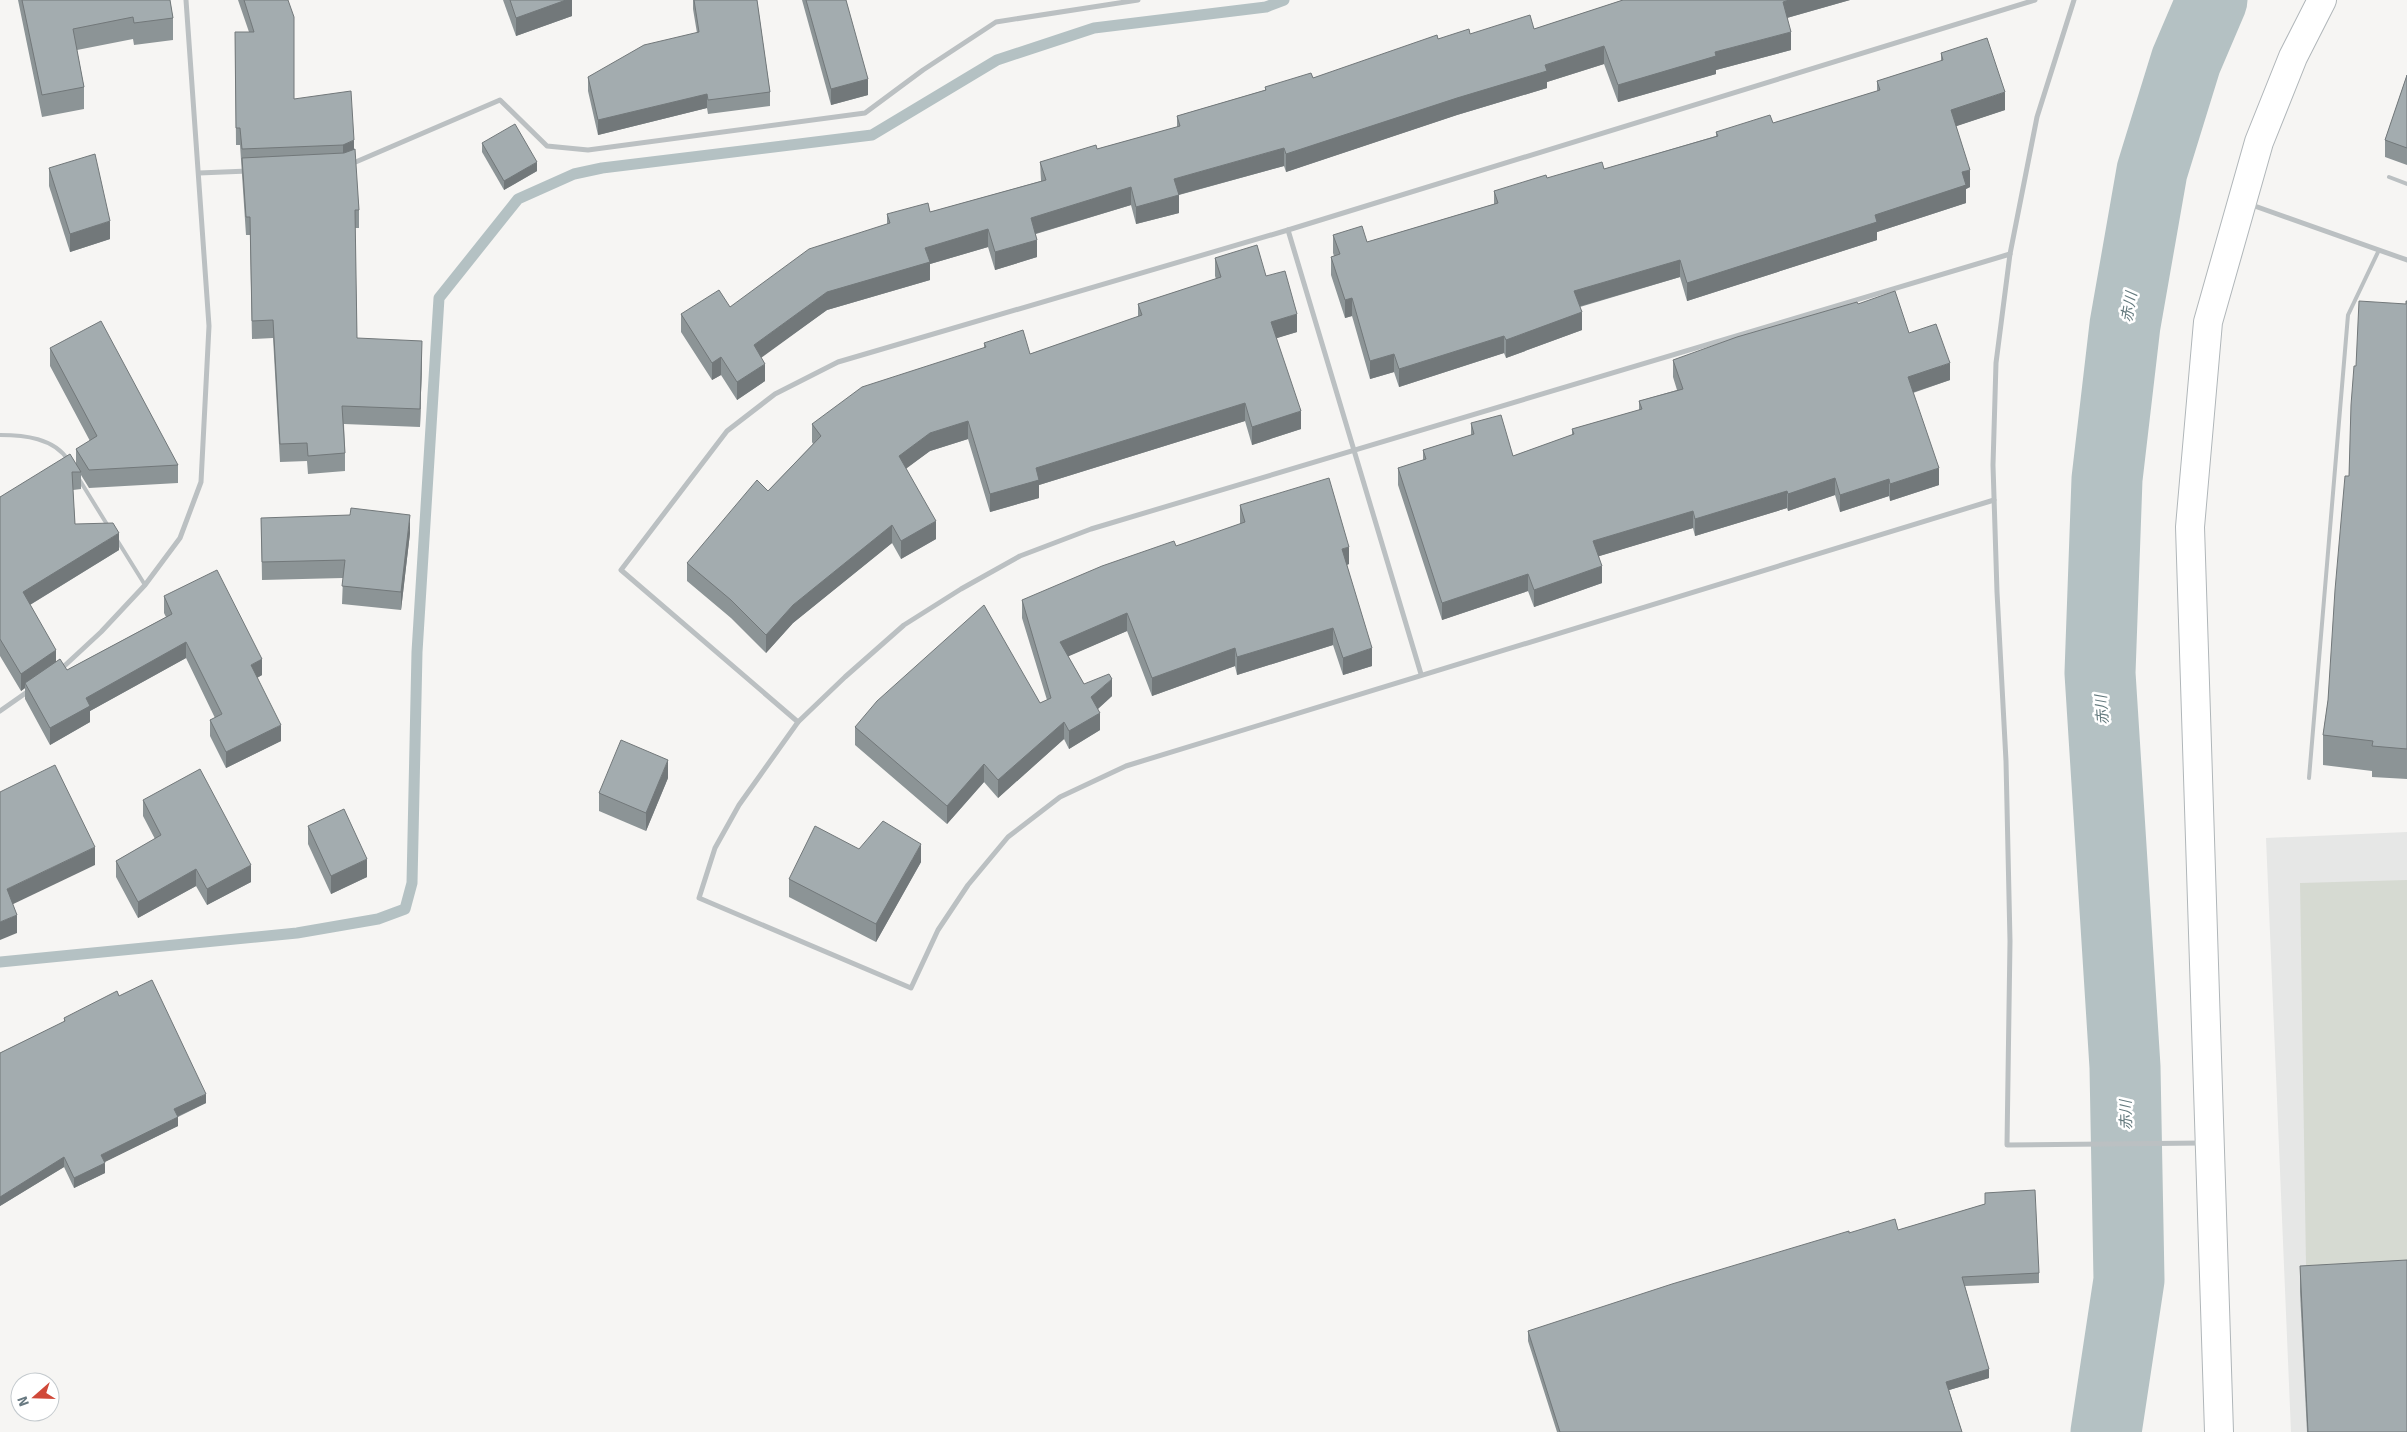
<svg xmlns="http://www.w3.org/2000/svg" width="2407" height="1432" viewBox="0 0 2407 1432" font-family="Signika,'Noto Sans JP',sans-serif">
<rect width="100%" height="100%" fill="#f6f5f3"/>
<path fill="#e6e7e6" d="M2407 832V1432H2291L2266 838Z"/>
<path fill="#d6dad2" d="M2407 880V1268L2306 1265 2300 883Z"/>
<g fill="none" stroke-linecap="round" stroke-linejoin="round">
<path stroke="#b4c1c3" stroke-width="11" d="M0 962 297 933 378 919 405 909 412 883 417 652 439 298 518 199 574 174 602 168 872 135 997 60 1094 28 1266 7 1284 0"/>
<path stroke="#b4c1c3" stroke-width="71" d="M2106 1432 2129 1280 2125 1067 2100 673 2107 479 2125 325 2152 171 2186 61 2212 0"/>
<defs>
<path id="secondary" d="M2219 1432 2190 527 2208 322 2259 142 2293 57 2322 0"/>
</defs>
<use href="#secondary" stroke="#b0b6b9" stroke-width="30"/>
<g stroke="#bbc0c2" stroke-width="4">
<path d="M2389 177 2407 184"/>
<path d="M0 435C24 435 54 438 68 460"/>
<path d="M79 479 108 526"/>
<path d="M117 540 145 585"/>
<path d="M2309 778 2348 315 2379 250"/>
</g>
<g stroke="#bbc0c2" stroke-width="5">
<path d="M2074 0 2037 117 2010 254 1996 363 1993 465 1997 592 2006 761 2010 941 2007 1145 2202 1143"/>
<path d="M351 164 500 100 547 146 588 150 865 113 923 70 996 22 1138 0"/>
<path d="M199 173 248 171"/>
<path d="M2249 204 2407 260"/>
<path d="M1288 230 1421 674"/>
<path d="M1994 500 1126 766 1060 797 1008 837 968 885 938 930 911 988 699 898 715 848 739 805 798 722 845 677 904 625 961 589 1020 556 1091 529 2010 254"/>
<path d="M60 670 101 632 145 585 180 538 201 482 209 326 186 0"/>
<path d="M0 711 30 690"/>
<path d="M798 722 621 570 727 431 775 394 838 362 1288 230 2035 0"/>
</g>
<use href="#secondary" stroke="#fff" stroke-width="28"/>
</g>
<g fill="#8c9496">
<path d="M18 0H170L173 18V40L134 45 133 39 77 50 84 87V109L42 117Z"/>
<path d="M238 0H288L294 99 354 149 359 210V228H355L357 338 422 359 420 427 344 424 345 453V471L308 474 307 461 280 462 273 338 252 339 250 235H246L240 145H236L235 32H249Z"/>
<path d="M503 0H572V16L516 36Z"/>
<path d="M693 0H757L770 92V106L708 114 707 108 598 135 588 91V77L697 33 693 9Z"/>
<path d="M802 0H846L868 95 831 105Z"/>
<path d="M1623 0H1850L1787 18 1791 50 1716 70V74L1618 102 1604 64 1547 82V88L1457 115 1286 172 1284 166 1179 195V213L1136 224 1131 205 1036 234 1037 257 995 270 988 247 930 264V280L827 310 761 357 765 381 737 400 721 375 712 380 681 332V314L730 307 887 224V214L930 212 1041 181 1040 162 1097 149 1177 127V116L1265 90V87L1313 78 1438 39 1470 34 1534 29Z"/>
<path d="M1941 53 2005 110 1956 126 1970 187 1966 189V203L1877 232V240L1687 301 1680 277 1580 307 1582 330 1506 358 1504 353 1399 387 1394 372 1370 379 1352 316 1345 318 1331 275V257L1334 256 1333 253V235L1367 242 1494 204V191L1547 178 1604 169 1716 136V132L1773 123 1877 91V81L1941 61Z"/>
<path d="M2407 75V165L2385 157V140Z"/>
<path d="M482 143 537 171 504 190 482 152Z"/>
<path d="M49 168 110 239 70 252 49 186Z"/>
<path d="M1215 258 1266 276 1297 332 1276 338 1301 429 1252 445 1245 421 1039 485V498L990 512 968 439 930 451 906 468 936 539 901 559 892 543 793 623 766 653 731 618 687 581V563L768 491 813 444 812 442V424L984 348V343L1030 354 1138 317V304L1216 279 1215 276Z"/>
<path d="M2407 301V779L2372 777V771L2323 765V735L2328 700 2349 476 2356 366 2406 304Z"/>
<path d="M1858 304 1909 333 1950 380 1913 393 1939 485 1890 501 1889 496 1840 512 1835 495 1788 511 1787 508 1695 536 1693 528 1599 556 1602 583 1534 607 1528 591 1442 620 1398 485V468L1423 460V450L1471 435V423L1513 456 1572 435V429L1639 410V401L1677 390 1673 377V360Z"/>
<path d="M50 348 178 465V483L89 488 81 475V489L73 490 75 524 119 550 30 605 56 662 67 670 166 617 164 613V596L262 675 257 678 281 741 226 768 210 736V720L215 718 186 658 90 711V722L50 745 25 699V688L21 691 0 656V497L76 464V449L90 441 50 366Z"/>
<path d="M1240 505 1349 564 1347 565 1372 666 1343 675 1333 645 1237 675 1235 666 1152 696 1127 631 1068 656 1084 684 1112 696 1098 709 1100 730 1069 749 1064 739 998 798 984 782 947 824 855 745V727L1040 703 1047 700 1022 618V600L1240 524Z"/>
<path d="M261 518 410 533 401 610 342 604 343 578 262 580Z"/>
<path d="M668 778 646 831 599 811V793Z"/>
<path d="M143 800 251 882 207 905 196 886 138 918 116 877V861L155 839 143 816Z"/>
<path d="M308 826 367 877 331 894 308 844Z"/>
<path d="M859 849 921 862 876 942 789 897V879Z"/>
<path d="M119 996 206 1103 178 1117V1126L104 1162 105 1173 74 1188 64 1167 0 1206V1053L64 1022V1018Z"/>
<path d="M1985 1193 2039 1273V1283L1965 1286 1989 1378 1949 1390 1962 1432H1557L1528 1341V1331L1849 1233 1898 1230 1985 1204Z"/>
<path d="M2300 1266 2407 1432H2307L2300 1292Z"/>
</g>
<g fill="#72787a">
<path d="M566 0H572V16L516 36V18Z"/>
<path d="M1789 0H1850L1783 19V2Z"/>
<path d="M1791 32V50L1716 70V74L1618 102V85L1715 52Z"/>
<path d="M1604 46V64L1547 82V88L1457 115 1286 172V154L1545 65Z"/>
<path d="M868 79V95L831 105V89Z"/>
<path d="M2005 92V110L1951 128V110Z"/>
<path d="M707 94V108L598 135V120Z"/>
<path d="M354 140V158L343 163V145Z"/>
<path d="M1284 148V166L1174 196V179Z"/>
<path d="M537 162V171L504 190V181Z"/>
<path d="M1970 170V187L1966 189V203L1877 232V240L1687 301V283L1875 215 1962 172Z"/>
<path d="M1131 187V205L1031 235V218Z"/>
<path d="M1179 195V213L1136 224V207Z"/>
<path d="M110 221V239L70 252V234Z"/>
<path d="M988 229V247L930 264V280L827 310 754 363V345L827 292 925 248Z"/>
<path d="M1037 240V257L995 270V252Z"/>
<path d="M1680 260V277L1574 308V291Z"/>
<path d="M1352 298V316L1345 318V300Z"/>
<path d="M1582 312V330L1506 358V340Z"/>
<path d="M1297 314V332L1271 340V322Z"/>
<path d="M1504 336V353L1399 387V369Z"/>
<path d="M422 341V359L420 427V409Z"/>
<path d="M1394 354V372L1370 379V361Z"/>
<path d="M721 357V375L712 380V363Z"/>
<path d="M1950 363V380L1908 394V377Z"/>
<path d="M765 364V381L737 400V382Z"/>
<path d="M1245 403V421L1039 485V498L990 512V494L1036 468Z"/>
<path d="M1301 411V429L1252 445V427Z"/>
<path d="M968 421V439L930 451 899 474V456L930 433Z"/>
<path d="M1939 468V485L1890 501V484Z"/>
<path d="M1835 478V495L1788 511V494Z"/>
<path d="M1889 479V496L1840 512V495Z"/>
<path d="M1787 491V508L1695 536V519Z"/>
<path d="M1693 511V528L1593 558V541Z"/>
<path d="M410 515V533L401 610V592Z"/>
<path d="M936 521V539L901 559V541Z"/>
<path d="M892 525V543L793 623 766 653V635L793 605Z"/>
<path d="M119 533V550L23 609V592Z"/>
<path d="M1349 547V564L1342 566V549Z"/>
<path d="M1602 566V583L1534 607V590Z"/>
<path d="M1528 574V591L1442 620V603Z"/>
<path d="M1127 613V631L1060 660V642Z"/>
<path d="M1333 628V645L1237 675V657Z"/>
<path d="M186 642V658L90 711V722L50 745V728L86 698Z"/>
<path d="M1235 648V666L1152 696V678Z"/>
<path d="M1372 648V666L1343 675V658Z"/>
<path d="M56 650V667L25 683V688L21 691V674Z"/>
<path d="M262 659V675L251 681V665Z"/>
<path d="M1112 679V696L1091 715V697Z"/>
<path d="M1100 713V730L1069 749V731Z"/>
<path d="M1064 722V739L998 798V780Z"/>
<path d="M281 725V741L226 768V752Z"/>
<path d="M668 760V778L646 831V813Z"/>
<path d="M984 764V782L947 824V806Z"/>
<path d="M921 844V862L876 942V924Z"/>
<path d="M95 847V865L7 907V889Z"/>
<path d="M367 859V877L331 894V876Z"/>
<path d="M251 865V882L207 905V889Z"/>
<path d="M196 869V886L138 918V902Z"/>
<path d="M17 915V933L0 940V922Z"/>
<path d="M206 1094V1103L174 1118V1109Z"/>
<path d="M178 1117V1126L101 1164V1155Z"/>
<path d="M64 1157V1167L0 1206V1197Z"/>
<path d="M105 1163V1173L74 1188V1178Z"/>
<path d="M1989 1369V1378L1946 1391V1382Z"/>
</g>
<g fill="#a3acaf" stroke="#72787a">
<path d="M22 0H170L173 18 134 23 133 17 73 29 84 87 42 95Z"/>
<path d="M244 0H288L294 17V99L351 91 354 140 343 145 242 149 240 128H236L235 32H254Z"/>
<path d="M510 0H566L516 18Z"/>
<path d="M694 0H757L770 92 708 100 707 94 598 120 588 77 644 45 699 32Z"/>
<path d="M806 0H846L868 79 831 89Z"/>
<path d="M1623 0H1789L1783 2 1791 32 1715 52 1716 56 1618 85 1604 46 1545 65 1547 71 1457 98 1286 154 1284 148 1174 179 1179 195 1136 207 1131 187 1031 218 1037 240 995 252 988 229 925 248 930 262 827 292 754 345 765 364 737 382 721 357 712 363 681 314 719 290 730 307 809 249 890 223 887 214 928 203 930 212 1046 180 1040 162 1096 145 1097 149 1180 126 1177 116 1266 90 1265 87 1311 73 1313 78 1437 35 1438 39 1469 29 1470 34 1530 15 1534 29Z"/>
<path d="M1987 38 2005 92 1951 110 1970 170 1962 172 1966 185 1875 215 1877 222 1687 283 1680 260 1574 291 1582 312 1506 340 1504 336 1399 369 1394 354 1370 361 1352 298 1345 300 1331 257 1340 254 1333 235 1362 226 1367 242 1498 203 1494 191 1546 175 1547 178 1602 162 1604 169 1718 136 1716 132 1770 115 1773 123 1880 90 1877 81 1943 60 1941 53Z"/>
<path d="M2407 75V148L2385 140Z"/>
<path d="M515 124 537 162 504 181 482 143Z"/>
<path d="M355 149 359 210H355L357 338 422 341 420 409 342 406 345 453 308 456 307 443 280 444 273 320 252 321 250 217H246L242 158 344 153Z"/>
<path d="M95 154 110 221 70 234 49 168Z"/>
<path d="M1257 245 1266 276 1285 271 1297 314 1271 322 1301 411 1252 427 1245 403 1036 468 1039 480 990 494 968 421 930 433 899 456 936 521 901 541 892 525 793 605 766 635 731 600 687 563 757 480 768 491 821 436 812 424 862 387 986 347 984 343 1023 330 1030 354 1142 315 1138 304 1221 277 1215 258Z"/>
<path d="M1895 291 1909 333 1936 324 1950 363 1908 377 1939 468 1890 484 1889 479 1840 495 1835 478 1788 494 1787 491 1695 519 1693 511 1593 541 1602 566 1534 590 1528 574 1442 603 1398 468 1426 459 1423 450 1474 434 1471 423 1501 415 1513 456 1574 434 1572 429 1642 409 1639 401 1683 389 1673 360 1737 337 1857 302 1858 304Z"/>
<path d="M2359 301 2406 304V301H2407V749L2372 746 2373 741 2323 735 2328 700 2335 590 2345 476H2349L2351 405 2354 366H2356Z"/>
<path d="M101 321 178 465 89 470 76 449 97 436 50 348Z"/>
<path d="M70 454 81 472H72L75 524 113 523 119 533 23 592 56 650 21 674 0 639V497Z"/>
<path d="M1329 478 1349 547 1342 549 1372 648 1343 658 1333 628 1237 657 1235 648 1152 678 1127 613 1060 642 1084 684 1109 674 1112 679 1091 697 1100 713 1069 731 1064 722 998 780 984 764 947 806 855 727 877 701 984 605 1040 703 1051 698 1022 600 1102 566 1174 541 1176 546 1245 522 1240 505Z"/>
<path d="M351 508 410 515 401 592 342 586 345 560 262 562 261 518 350 515Z"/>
<path d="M217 570 262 659 251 665 281 725 226 752 210 720 222 714 186 642 86 698 90 706 50 728 25 683 60 659 67 670 172 614 164 596Z"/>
<path d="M621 740 668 760 646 813 599 793Z"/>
<path d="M55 765 95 847 7 889 17 915 0 922V792Z"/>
<path d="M200 769 251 865 207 889 196 869 138 902 116 861 161 835 143 800Z"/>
<path d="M344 809 367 859 331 876 308 826Z"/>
<path d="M883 821 921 844 876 924 789 879 815 826 859 849Z"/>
<path d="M152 980 206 1094 174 1109 178 1117 101 1155 105 1163 74 1178 64 1157 0 1197V1053L65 1021 64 1018 117 991 119 996Z"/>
<path d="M2035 1190 2039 1273 1962 1277 1989 1369 1946 1382 1962 1432H1560L1528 1331 1672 1284 1849 1231V1233L1895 1219 1898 1230 1985 1204V1193Z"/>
<path d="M2407 1260V1432H2308L2300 1266Z"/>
</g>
<g text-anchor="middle" stroke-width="5" stroke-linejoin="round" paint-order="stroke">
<g font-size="15" font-style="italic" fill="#63797d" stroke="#fff">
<text transform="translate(2129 307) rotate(-80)" y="5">赤川</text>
<text transform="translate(2102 710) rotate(-94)" y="5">赤川</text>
<text transform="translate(2126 1115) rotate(-91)" y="5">赤川</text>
</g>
</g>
<g transform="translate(35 1397) rotate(250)"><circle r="24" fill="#ffffff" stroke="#c3c9cd"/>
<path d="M0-4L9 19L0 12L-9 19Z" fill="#d04939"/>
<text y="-8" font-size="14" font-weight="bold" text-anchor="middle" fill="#687981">N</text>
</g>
</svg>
